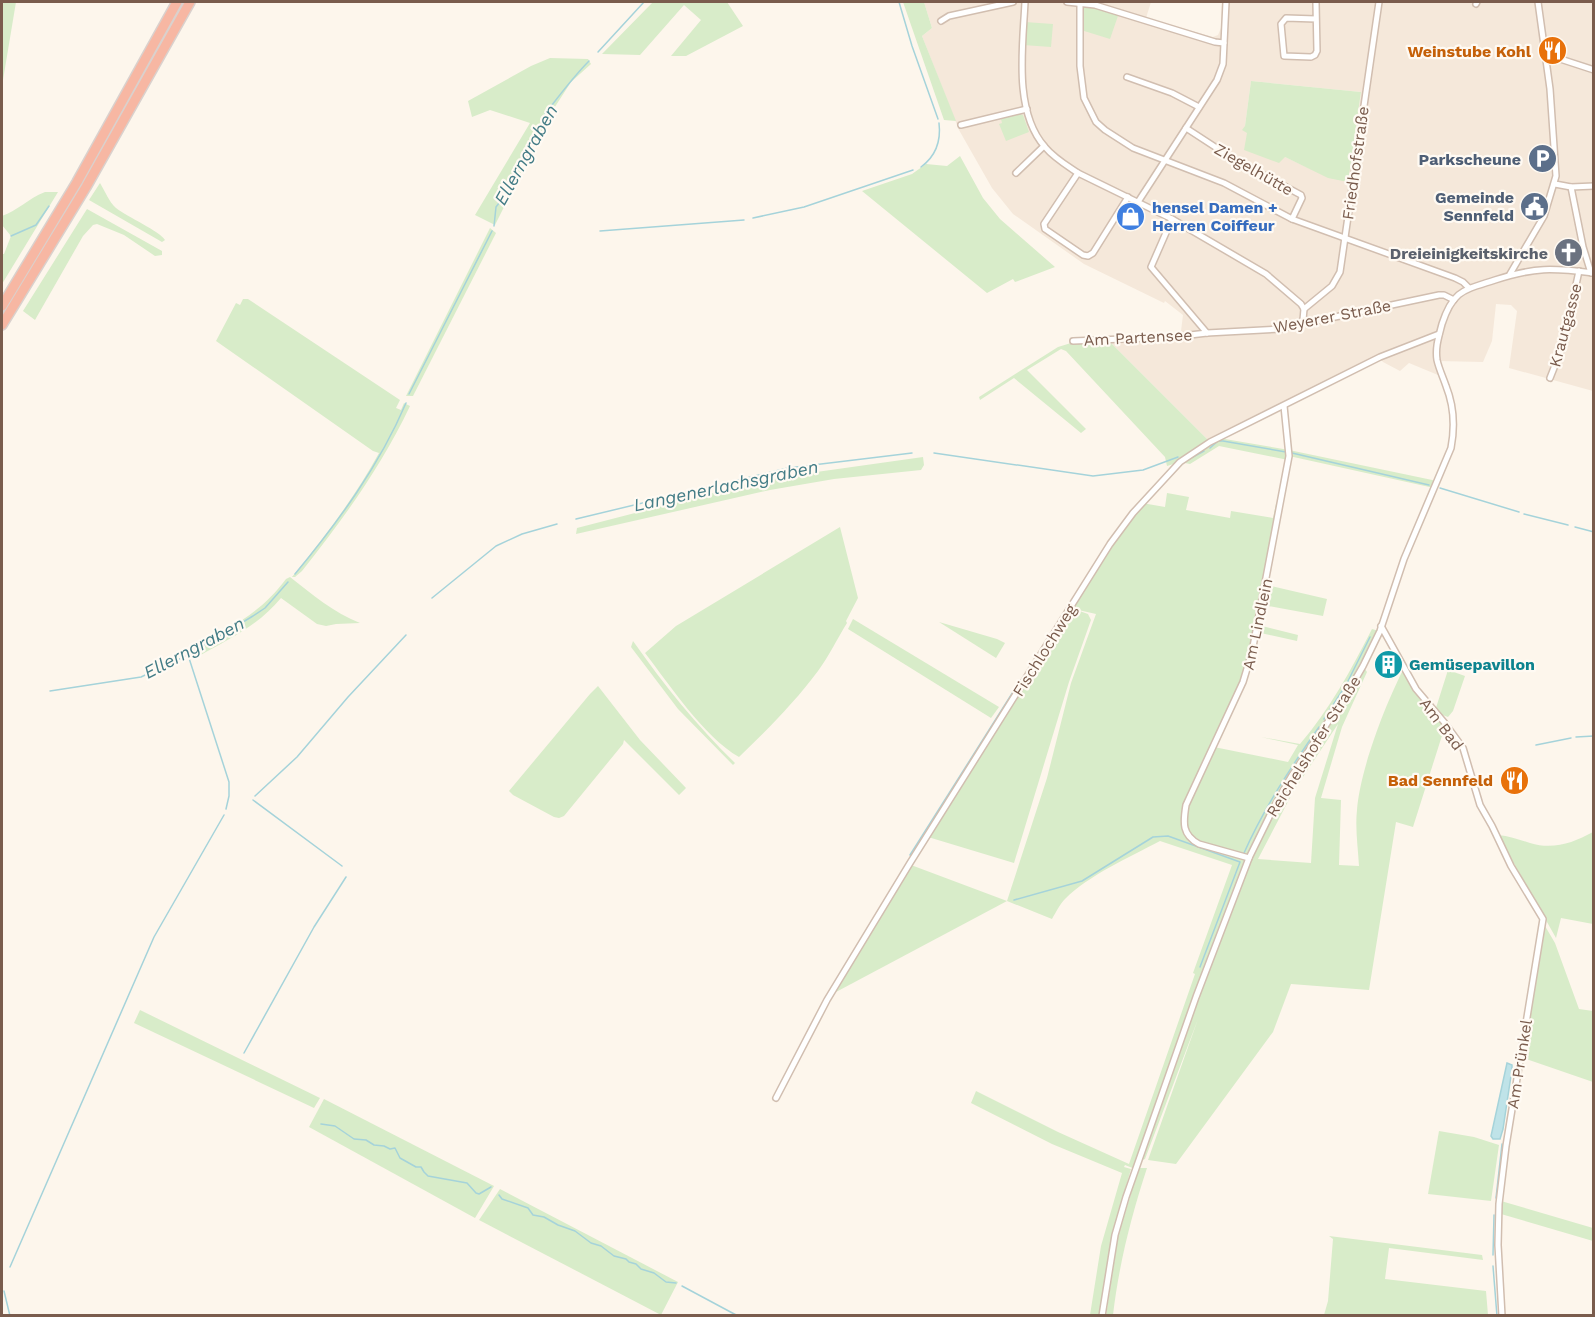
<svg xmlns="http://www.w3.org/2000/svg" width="1595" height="1317" viewBox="0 0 1595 1317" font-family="'Work Sans',sans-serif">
<rect width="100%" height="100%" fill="#fdf6ec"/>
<path fill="#f5e8da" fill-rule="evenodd" d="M924 2H1151L1146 18 1213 37 1218 35 1221 28 1222 2H1593V391L1509 368 1517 311 1511 305 1496 304 1492 341 1483 362 1438 361 1441 373 1438 375 1409 363 1400 371 1383 362 1379 357 1210 442 1107 339 1173 337 1181 331 1183 315 1165 301 1164 303 1084 264 1013 214 992 188 959 130 922 36 932 28ZM1251 81 1361 92 1355 137 1328 133 1313 170 1285 157 1245 126Z"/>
<g fill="#d8ecc9" fill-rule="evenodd">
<path d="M2 2H16L2 86Z"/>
<path d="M653 2H727L743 26 686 56H671L701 20 684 5 640 55 602 54Z"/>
<path d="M903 2H924L932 28 922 36 956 121 944 120Z"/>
<path d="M1081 4 1119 13 1110 39 1081 30Z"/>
<path d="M1025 22 1053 24 1051 47 1023 45Z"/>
<path d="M550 58 588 59 591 64 571 82 551 113 495 225 475 215 530 123 490 110 472 117 468 101 531 66Z"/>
<path d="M1251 81 1361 92 1348 182 1328 178 1285 157 1279 163 1244 150 1247 133 1242 130 1245 126Z"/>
<path d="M1020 114 1023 115 1029 132 1006 141 999 124 1002 123 1001 119Z"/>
<path d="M960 156 983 198 1000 219 1055 267 1015 282 1013 279 987 293 862 191 912 174 926 164 947 166Z"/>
<path d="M100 183C105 191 109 202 116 208 127 217 160 231 165 240L162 242 89 200Z"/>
<path d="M45 192H58L2 284V254H4L11 236 2 225V216C17 211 29 198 45 192Z"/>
<path d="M87 209 162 251V255L155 256 124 235 97 224 93 225 83 236 35 320 23 311Z"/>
<path d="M490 228 496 233 413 396H406Z"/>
<path d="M243 299H248L400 400 396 408 401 410 404 403 410 406C381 467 344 518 302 571L295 577H292C324 538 355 497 379 453L373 451 216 341 236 303 240 305Z"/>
<path d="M1107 339 1210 442 1219 438 1289 450 1437 481 1434 488 1289 456 1288 460 1219 446 1190 464 1180 462 1167 466 1165 457 1066 351 1061 349 1027 370 1086 429 1081 433 1014 378 980 400 979 397 1058 347 1071 343 1075 345 1073 341Z"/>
<path d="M923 457 924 465 921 470 834 479 770 490 576 534 577 528 751 483 788 476Z"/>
<path d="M1167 493 1189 497 1186 510 1230 518 1231 511 1273 518 1276 504H1280L1267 585 1327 599 1323 616 1263 605 1258 625 1298 635 1297 641 1256 632 1252 652 1214 747 1288 762 1298 745 1261 737 1300 744C1330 709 1351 670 1372 629L1379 631 1363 666 1367 672 1342 727 1321 798 1341 800 1339 865 1359 866C1358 848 1355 828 1357 810 1360 770 1385 705 1404 668L1435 711 1448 670 1465 676 1453 711 1448 717 1437 713 1446 723 1413 827 1396 822 1369 990 1291 984 1273 1032 1176 1164 1148 1160 1198 1019 1145 1159 1137 1162 1135 1169 1125 1165 1124 1167 1131 1169 1112 1234 1099 1315H1090L1101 1246 1122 1173 1052 1144 971 1103 976 1091 1058 1132 1129 1164 1195 974 1193 973 1232 865 1160 841C1130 857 1089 875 1065 899 1060 904 1056 912 1052 919L1007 901 1047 778 1071 683 1096 614 1074 609 1088 614 1091 620 1069 682 1014 863 928 837 1073 609 1072 608 1110 544 1142 503 1165 507ZM1338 724 1315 798 1311 863 1258 859 1293 792Z"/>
<path d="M840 527 858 598 846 621 847 623C837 639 829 656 818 671 795 702 767 730 739 757 704 737 669 684 645 653L676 626Z"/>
<path d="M290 577C312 594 334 613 360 623L336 624 326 626 317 624 281 598C259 625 229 639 199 656L194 647C232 626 259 615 286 579Z"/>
<path d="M853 619 999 707 991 718 848 629Z"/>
<path d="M939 622 997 639 1005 643 996 658Z"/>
<path d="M633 641C664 685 697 726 735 763L733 765 678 709 631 647Z"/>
<path d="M598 686 640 740 686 788 679 795 624 740 623 744 564 816 559 818 554 817 513 795 509 791 590 694Z"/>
<path d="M1593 832V924L1561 918 1556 938 1498 835C1510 836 1520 840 1530 843 1553 850 1573 843 1593 832Z"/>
<path d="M911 865 1007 901 836 992Z"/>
<path d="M1545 926 1555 943 1579 1009 1593 1011V1082L1520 1057Z"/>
<path d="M140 1010 320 1098 314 1108 134 1023Z"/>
<path d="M324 1099 494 1186 475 1218 309 1127Z"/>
<path d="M1439 1131 1474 1137 1499 1145 1491 1201 1428 1194Z"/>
<path d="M1139 1168H1147C1131 1217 1119 1264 1113 1315L1106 1316 1118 1236Z"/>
<path d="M500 1189 678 1282 661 1315 479 1220Z"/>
<path d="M1501 1201 1593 1228V1241L1501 1214Z"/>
<path d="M1329 1236 1482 1255 1483 1260 1389 1248 1385 1279 1486 1291 1488 1315H1324L1328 1301 1333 1239Z"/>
</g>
<path fill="#bfe3e8" stroke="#a5d3da" stroke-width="1.5" d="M1507 1063 1512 1065V1069L1503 1129 1500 1139H1493L1491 1136Z"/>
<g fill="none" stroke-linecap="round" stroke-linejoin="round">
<g stroke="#a5d3da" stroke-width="1.5">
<path d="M899 2 912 46 938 119"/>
<path d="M598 52 644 2"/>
<path d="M921 167C936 156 941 140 939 123"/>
<path d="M753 218 804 207 913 170"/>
<path d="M494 226 496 207 509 190V179L521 164 526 163C529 156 528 147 531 139 535 128 545 127 545 114 559 96 573 77 589 61"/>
<path d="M600 231 744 220"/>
<path d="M11 236 36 225 49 206"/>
<path d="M409 394 492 231"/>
<path d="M1210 448 1218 441H1223L1286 452"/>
<path d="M934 453 1093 476 1143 470 1178 457"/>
<path d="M1292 453 1429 485"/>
<path d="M1189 459 1204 451"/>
<path d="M1440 488 1519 512"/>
<path d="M1524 514 1568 525"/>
<path d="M576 519 788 468 912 453"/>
<path d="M1575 527 1594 532"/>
<path d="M295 574C339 521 379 466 406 403"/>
<path d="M432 598 496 546 522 534 557 524"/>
<path d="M188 655 229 782V796L226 809"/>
<path d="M50 691 141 677 188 655 253 616 265 608 288 582"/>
<path d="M1324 719 1346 685 1370 637"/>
<path d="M1576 737 1594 736"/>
<path d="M1536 745 1571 738"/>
<path d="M255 796 297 757 348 697 406 635"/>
<path d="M253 800 342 866"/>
<path d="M1244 853C1264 808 1291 767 1319 727"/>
<path d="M910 855 1013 692"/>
<path d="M1014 900 1082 881 1153 837 1168 836 1240 862 1200 967"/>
<path d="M244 1053 314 927 346 877"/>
<path d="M321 1124 335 1126 354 1139 366 1140 374 1145 384 1146 390 1149 395 1148 400 1158 416 1167H421L424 1172 428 1176 467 1183 476 1193 479 1194 491 1187"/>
<path d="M499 1195 502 1199 528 1208 533 1215 544 1217 558 1225 575 1231 591 1243 601 1246 614 1256 626 1259 629 1262 636 1264 641 1269 654 1273 666 1282 676 1283"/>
<path d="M1496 1198 1502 1144"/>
<path d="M1493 1255 1494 1215"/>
<path d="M1493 1266 1497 1316"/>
<path d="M10 1267 154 937 224 815"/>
<path d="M682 1286 738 1316"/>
<path d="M4 1291 10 1316"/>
</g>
<defs>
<g id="minor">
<path d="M1025 2C1023 45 1013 111 1045 147 1054 158 1066 165 1078 173L1172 219 1266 274 1301 304 1304 309 1303 320"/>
<path d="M1067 2 1095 5 1215 42 1224 43"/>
<path d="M1316 2V3L1317 51 1315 55 1311 57 1284 56 1281 24 1286 18 1316 19"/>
<path d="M1080 3V66L1084 98 1096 122 1105 130 1133 148 1224 183 1292 219 1455 278 1463 282 1469 288"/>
<path d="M1476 4 1477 2"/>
<path d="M941 21 949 16 1013 2"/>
<path d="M1545 54 1594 70"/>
<path d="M1127 77 1172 93 1199 107"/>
<path d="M961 125 1027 109"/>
<path d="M1186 128 1232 158 1301 195 1302 198 1292 219"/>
<path d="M1016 173 1044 146"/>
<path d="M1078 173 1044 224 1045 229 1083 255 1088 256 1093 253 1128 197"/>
<path d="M1555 184 1571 187 1594 186"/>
<path d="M1571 187 1583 247 1591 273"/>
<path d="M1138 202 1217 80 1223 64 1226 2"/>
<path d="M1172 219 1151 267 1207 333"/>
<path d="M1510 274 1544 216 1556 176 1550 89 1538 2"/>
<path d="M1304 309 1332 286 1340 272 1379 2"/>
<path d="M1073 341 1173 337 1207 333 1281 329 1296 325 1303 320 1316 321 1439 295H1444L1454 300"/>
<path d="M1550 378 1563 345 1579 271"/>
<path d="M1381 626 1416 689 1444 722 1463 748 1480 805 1492 826 1511 866 1543 919 1506 1146 1499 1204 1498 1245 1502 1316"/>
<path d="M1249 858 1199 844C1182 835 1183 823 1186 805L1243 682 1252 652 1289 456 1284 406"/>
<path d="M776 1098 827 1000 910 863 1110 544 1133 513 1180 462 1210 442 1380 357 1439 334"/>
<path d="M1102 1316 1115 1235 1126 1197 1196 997 1249 858 1274 807 1291 777 1348 692 1363 666 1380 631 1404 559 1451 448C1455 427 1454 406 1446 386 1443 377 1439 369 1437 360 1435 347 1439 336 1442 324 1453 290 1464 290 1495 280 1535 267 1552 268 1594 273"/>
</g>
<g id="motorway">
<path d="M2 306 77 182 177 2"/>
<path d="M2 325 86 187 190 2"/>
</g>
</defs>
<use href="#minor" stroke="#d1beb0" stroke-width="8"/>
<use href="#motorway" stroke="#dad1cd" stroke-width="12"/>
<use href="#minor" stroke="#fff" stroke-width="5"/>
<use href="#motorway" stroke="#f7b7a3" stroke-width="9"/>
</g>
<defs>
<symbol id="restaurant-disc" viewBox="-11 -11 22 22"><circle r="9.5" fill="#e8710a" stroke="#fffaf3"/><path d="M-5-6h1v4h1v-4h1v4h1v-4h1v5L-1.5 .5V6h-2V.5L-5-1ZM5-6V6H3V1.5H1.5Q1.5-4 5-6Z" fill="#fff"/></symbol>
<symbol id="parking-disc" viewBox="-11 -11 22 22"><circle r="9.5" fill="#5c6f8a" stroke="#fffaf3"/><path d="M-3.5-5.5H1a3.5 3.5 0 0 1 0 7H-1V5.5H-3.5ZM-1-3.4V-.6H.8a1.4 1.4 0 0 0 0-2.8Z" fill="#fff"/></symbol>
<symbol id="civic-disc" viewBox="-11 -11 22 22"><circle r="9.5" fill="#5c6f8a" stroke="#fffaf3"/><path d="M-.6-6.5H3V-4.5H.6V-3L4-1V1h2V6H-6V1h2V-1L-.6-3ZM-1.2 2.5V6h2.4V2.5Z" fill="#fff"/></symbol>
<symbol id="shop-disc" viewBox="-11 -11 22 22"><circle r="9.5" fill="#3f7fe0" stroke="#fffaf3"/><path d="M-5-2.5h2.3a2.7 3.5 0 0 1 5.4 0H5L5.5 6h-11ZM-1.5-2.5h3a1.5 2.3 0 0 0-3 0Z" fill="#fff"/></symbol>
<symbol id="church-disc" viewBox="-11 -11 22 22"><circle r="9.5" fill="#6b7280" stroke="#fffaf3"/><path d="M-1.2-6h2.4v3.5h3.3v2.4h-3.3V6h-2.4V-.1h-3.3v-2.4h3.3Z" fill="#fff"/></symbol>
<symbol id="building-disc" viewBox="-11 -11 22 22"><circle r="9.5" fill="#0f9aa8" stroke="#fffaf3"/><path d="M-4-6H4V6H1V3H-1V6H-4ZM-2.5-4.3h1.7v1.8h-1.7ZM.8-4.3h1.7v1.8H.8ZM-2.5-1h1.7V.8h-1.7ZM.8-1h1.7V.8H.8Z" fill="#fff"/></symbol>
</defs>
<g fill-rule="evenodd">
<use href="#restaurant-disc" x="1536" y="34" width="33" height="33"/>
<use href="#parking-disc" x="1526" y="142" width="33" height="33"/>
<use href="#civic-disc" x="1518" y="190" width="33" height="33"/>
<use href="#shop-disc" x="1114" y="200" width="33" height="33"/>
<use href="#church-disc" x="1552" y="236" width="33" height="33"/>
<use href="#building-disc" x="1372" y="648" width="33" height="33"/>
<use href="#restaurant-disc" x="1498" y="764" width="33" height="33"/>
</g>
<g text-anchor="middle" stroke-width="4.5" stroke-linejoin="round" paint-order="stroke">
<g font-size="16" font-weight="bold" fill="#c56008" stroke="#fffaf3" text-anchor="end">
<text x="1531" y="57">Weinstube Kohl</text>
<text x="1493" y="786">Bad Sennfeld</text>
</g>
<g font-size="16" font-weight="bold" fill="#4e5e75" stroke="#fffaf3" text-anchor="end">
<text x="1521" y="165">Parkscheune</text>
<text x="1514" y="203">Gemeinde<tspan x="1514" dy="18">Sennfeld</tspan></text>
</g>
<g font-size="16" fill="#7a5c4d" stroke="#fffaf3">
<text transform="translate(1355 163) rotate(-82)" y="6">Friedhofstraße</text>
<text transform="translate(1254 169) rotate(30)" y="6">Ziegelhütte</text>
<text transform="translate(1332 316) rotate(-11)" y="6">Weyerer Straße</text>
<text transform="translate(1565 325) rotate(-75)" y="6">Krautgasse</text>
<text transform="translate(1138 337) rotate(-3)" y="6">Am Partensee</text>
<text transform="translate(1257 624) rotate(-78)" y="6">Am Lindlein</text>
<text transform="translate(1044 650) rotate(-58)" y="6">Fischlochweg</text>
<text transform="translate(1442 724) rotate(53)" y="6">Am Bad</text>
<text transform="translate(1313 746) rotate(-58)" y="6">Reichelshofer Straße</text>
<text transform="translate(1519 1064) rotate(-81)" y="6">Am Prünkel</text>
</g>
<g font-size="16" font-weight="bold" fill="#366cbe" stroke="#fffaf3" text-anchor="start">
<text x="1152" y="213">hensel Damen +<tspan x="1152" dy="18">Herren Coiffeur</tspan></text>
</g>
<g font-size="16" font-weight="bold" fill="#5b616d" stroke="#fffaf3" text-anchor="end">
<text x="1548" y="259">Dreieinigkeitskirche</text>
</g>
<g font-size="16" font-weight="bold" fill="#0d838f" stroke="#fffaf3" text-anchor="start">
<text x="1409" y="670">Gemüsepavillon</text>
</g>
<g font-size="18" font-style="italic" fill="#437c86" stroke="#fffaf3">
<text transform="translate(526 155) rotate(-61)" y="6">Ellerngraben</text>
<text transform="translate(726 486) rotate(-12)" y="6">Langenerlachsgraben</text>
<text transform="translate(194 648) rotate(-28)" y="6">Ellerngraben</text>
</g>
</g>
<rect width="1595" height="1317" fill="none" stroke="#7a5c4d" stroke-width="6"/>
</svg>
